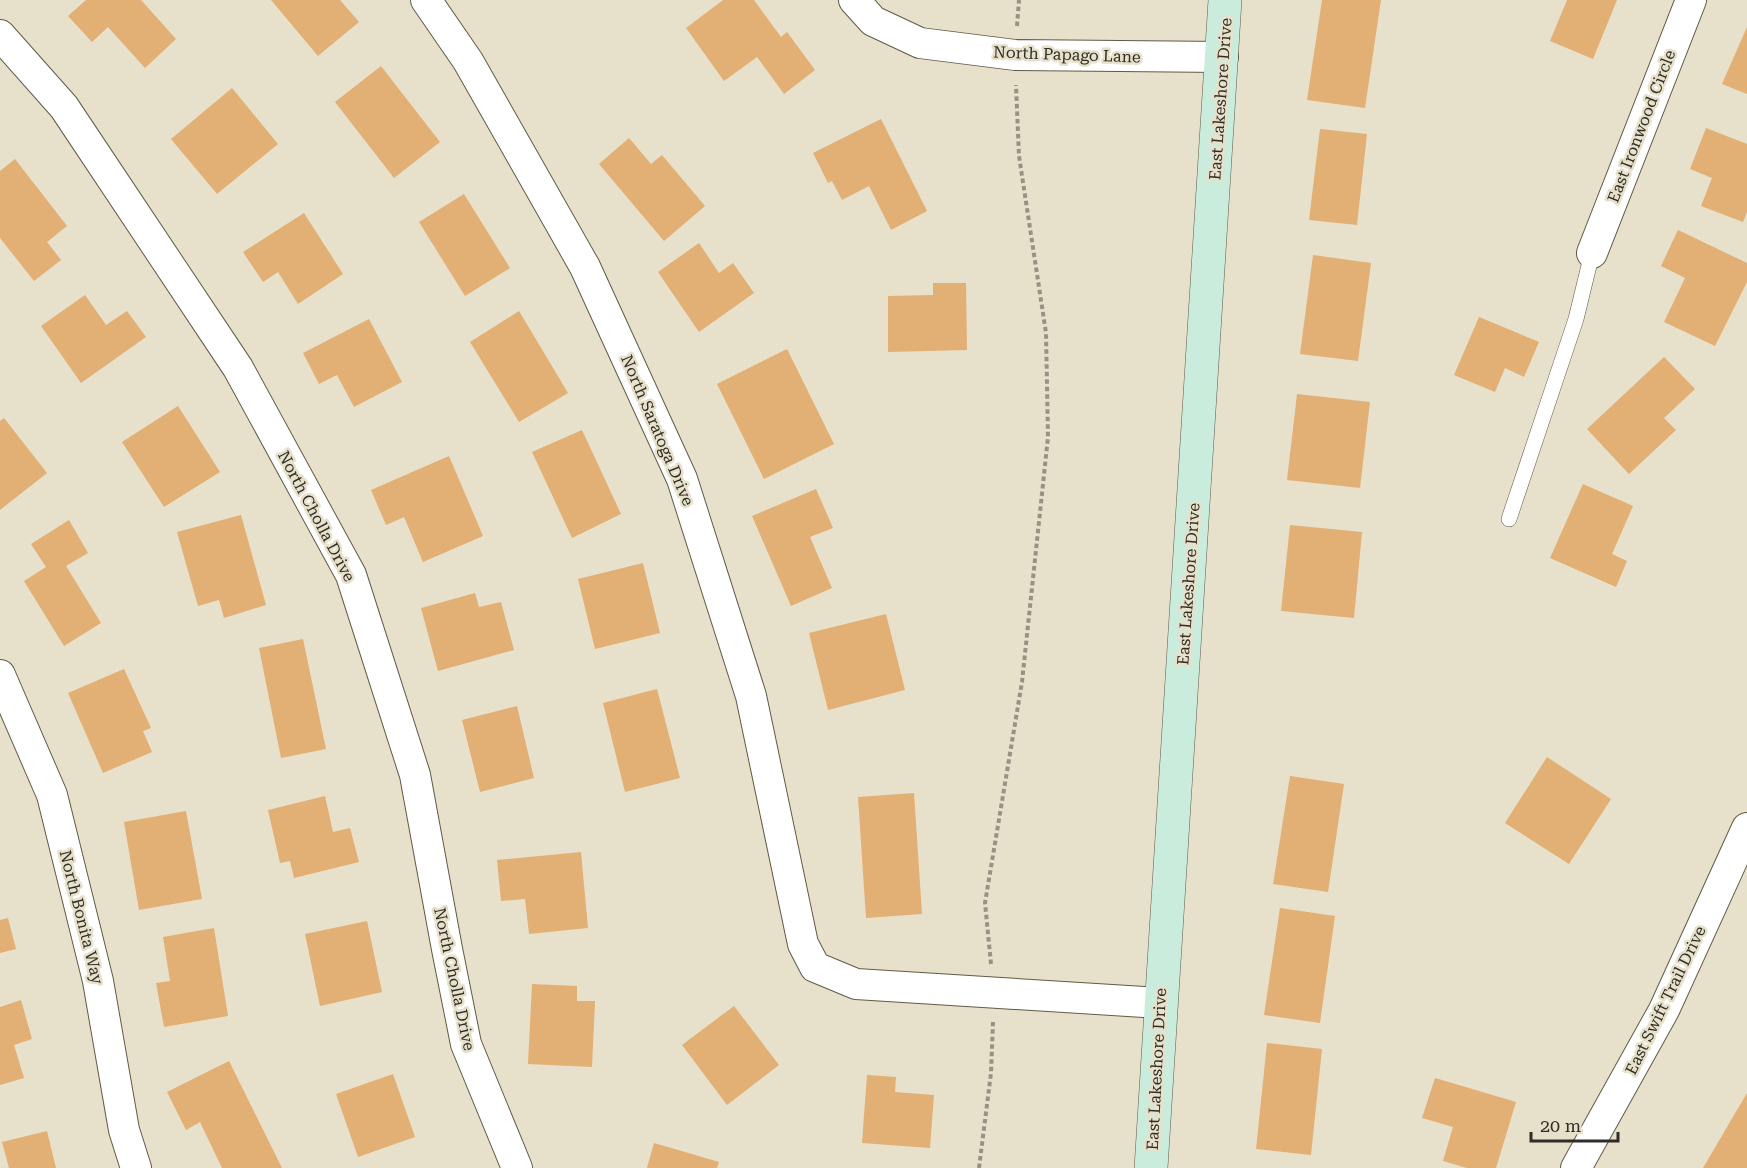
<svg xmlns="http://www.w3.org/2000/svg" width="1747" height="1168" viewBox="0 0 1747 1168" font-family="'Roboto Serif',serif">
<rect width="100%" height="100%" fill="#e7e0cb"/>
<g fill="#e2af74">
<path d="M86 0H141L176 39 145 68 108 27 92 42 68 16Z"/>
<path d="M271 0H340L359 22 318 56Z"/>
<path d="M723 0H754L781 37 787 32 815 70 784 94 757 57 724 81 686 28Z"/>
<path d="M1322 0H1381L1365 108 1307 100Z"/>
<path d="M1567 0H1617L1593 59 1550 41Z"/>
<path d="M1747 27V94L1722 84Z"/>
<path d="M381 66 440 142 394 178 335 102Z"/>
<path d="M232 88 278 144 217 194 171 139Z"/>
<path d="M881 119 927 211 891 230 869 186 842 200 832 181 828 183 813 153Z"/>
<path d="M1706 128 1747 144V212L1743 222 1701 206 1712 178 1690 169Z"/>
<path d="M1320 129 1367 134 1357 225 1309 220Z"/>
<path d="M629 138 651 164 662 155 705 206 664 241 599 164Z"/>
<path d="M15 159 67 226 47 242 61 260 34 281 0 238V171Z"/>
<path d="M464 194 510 268 465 296 419 222Z"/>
<path d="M304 213 343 274 298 304 278 272 263 282 243 252Z"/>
<path d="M1678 230 1747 263V282L1715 346 1664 322 1685 278 1661 266Z"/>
<path d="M699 243 719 273 733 263 754 293 699 332 658 272Z"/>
<path d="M1313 255 1371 263 1358 361 1300 354Z"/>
<path d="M933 283H966L967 350 888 352V296L933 295Z"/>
<path d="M85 295 106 325 127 311 146 337 81 383 41 326Z"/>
<path d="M519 311 568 393 519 422 470 342Z"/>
<path d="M1479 317 1539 342 1524 377 1505 368 1495 392 1454 375Z"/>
<path d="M369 319 402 382 354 407 337 375 319 384 303 353Z"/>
<path d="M787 349 834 444 764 479 717 384Z"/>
<path d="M1664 357 1695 389 1664 418 1676 430 1629 474 1587 429Z"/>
<path d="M1297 394 1370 402 1360 488 1287 480Z"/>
<path d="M178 406 220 472 164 507 122 442Z"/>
<path d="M4 418 47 473 0 510V421Z"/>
<path d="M582 430 621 514 572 538 532 452Z"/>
<path d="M449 456 483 536 423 562 404 517 386 525 371 490Z"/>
<path d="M1583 484 1633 506 1612 554 1627 561 1616 587 1550 558Z"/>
<path d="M816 489 833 528 810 537 832 588 791 606 752 516Z"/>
<path d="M241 515 266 605 224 618 219 600 198 606 177 532Z"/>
<path d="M69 520 88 553 66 566 101 623 64 646 24 581 46 567 31 544Z"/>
<path d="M1290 525 1362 532 1354 618 1281 611Z"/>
<path d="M643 563 660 633 595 649 578 579Z"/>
<path d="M475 593 479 607 501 602 514 650 438 671 421 608Z"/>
<path d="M886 614 905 690 828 710 809 633Z"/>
<path d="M303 639 326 749 281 758 259 648Z"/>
<path d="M124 669 151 728 143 731 152 752 103 773 68 693Z"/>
<path d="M657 689 680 778 625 792 603 703Z"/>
<path d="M517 706 534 778 480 792 462 720Z"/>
<path d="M1547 757 1611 799 1569 864 1505 823Z"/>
<path d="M1290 776 1344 784 1328 892 1273 884Z"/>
<path d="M914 793 922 914 866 918 858 797Z"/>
<path d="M325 796 333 832 350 828 359 862 294 878 290 861 280 863 268 810Z"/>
<path d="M186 811 202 899 139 910 124 822Z"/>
<path d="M581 852 588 928 529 934 525 899 501 901 497 860Z"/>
<path d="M1280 908 1335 916 1320 1023 1264 1015Z"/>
<path d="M8 918 16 949 0 953V920Z"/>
<path d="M367 921 382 992 320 1006 305 934Z"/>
<path d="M214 928 228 1016 164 1027 156 983 170 981 163 937Z"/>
<path d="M532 984 577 986V1001H595L592 1067 528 1064Z"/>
<path d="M21 1000 32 1039 14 1045 24 1078 0 1085V1007Z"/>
<path d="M734 1006 779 1065 727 1105 682 1045Z"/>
<path d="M1267 1043 1322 1049 1311 1155 1256 1149Z"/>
<path d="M229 1061 282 1168H222L200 1122 186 1130 167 1092Z"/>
<path d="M393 1074 415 1137 358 1157 336 1094Z"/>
<path d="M867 1075 896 1077 895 1092 934 1095 930 1148 862 1143Z"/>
<path d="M1435 1078 1516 1102 1496 1168H1467L1443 1161 1453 1127 1422 1118Z"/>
<path d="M1747 1093V1168H1703Z"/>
<path d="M47 1131 56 1168H9L2 1142Z"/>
<path d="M654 1143 719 1162 717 1168H647Z"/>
</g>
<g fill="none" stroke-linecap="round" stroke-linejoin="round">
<defs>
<path id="service" d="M1509 519 1576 319 1592 253"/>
<g id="minor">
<path d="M426 0 468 61 585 267 682 479 751 696 803 944 815 967 856 984 1160 1003"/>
<path d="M854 0 873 21 920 43 1015 55 1223 57"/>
<path d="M0 35 64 107 238 368 351 575 415 775 447 949 466 1044 517 1168"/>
<path d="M1592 253 1691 0"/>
<path d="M0 675 52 795 98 981 124 1130 136 1168"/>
<path d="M1576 1168 1664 1010 1747 828"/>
</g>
<path id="secondary" d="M1151 1168 1225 0"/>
</defs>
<use href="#service" stroke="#605a48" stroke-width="16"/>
<use href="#minor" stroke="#605a48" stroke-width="32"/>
<use href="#secondary" stroke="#605a48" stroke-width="34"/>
<g stroke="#979283" stroke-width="4" stroke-dasharray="4.5 3" stroke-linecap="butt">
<path d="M1017 26 1019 0"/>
<path d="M991 964 985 903 1022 682 1048 437 1046 333 1019 156 1016 85"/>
<path d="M979 1168 991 1073 993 1022"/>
</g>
<use href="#service" stroke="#fff" stroke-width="15"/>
<use href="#minor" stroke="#fff" stroke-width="30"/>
<use href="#secondary" stroke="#c9ecdc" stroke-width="33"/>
</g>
<g text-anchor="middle" stroke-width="5" stroke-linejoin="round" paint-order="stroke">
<g font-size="16" fill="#2f2d25" stroke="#e7e0cb">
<text transform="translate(1067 54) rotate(2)" y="6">North Papago Lane</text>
<text transform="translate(1220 99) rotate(-86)" y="6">East Lakeshore Drive</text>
<text transform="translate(1641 126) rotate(-69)" y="6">East Ironwood Circle</text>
<text transform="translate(658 430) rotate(67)" y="6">North Saratoga Drive</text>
<text transform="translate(317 516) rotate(62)" y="6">North Cholla Drive</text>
<text transform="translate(1188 584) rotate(-86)" y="6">East Lakeshore Drive</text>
<text transform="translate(82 917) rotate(76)" y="6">North Bonita Way</text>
<text transform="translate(455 979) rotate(78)" y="6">North Cholla Drive</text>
<text transform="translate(1665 1000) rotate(-64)" y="6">East Swift Trail Drive</text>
<text transform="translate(1156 1069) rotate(-87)" y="6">East Lakeshore Drive</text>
</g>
</g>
<path d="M1531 1132v9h87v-9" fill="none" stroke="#2f2d25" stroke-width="3"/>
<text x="1540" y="1132" font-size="18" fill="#2f2d25" stroke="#e7e0cb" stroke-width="4.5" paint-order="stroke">20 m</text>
</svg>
